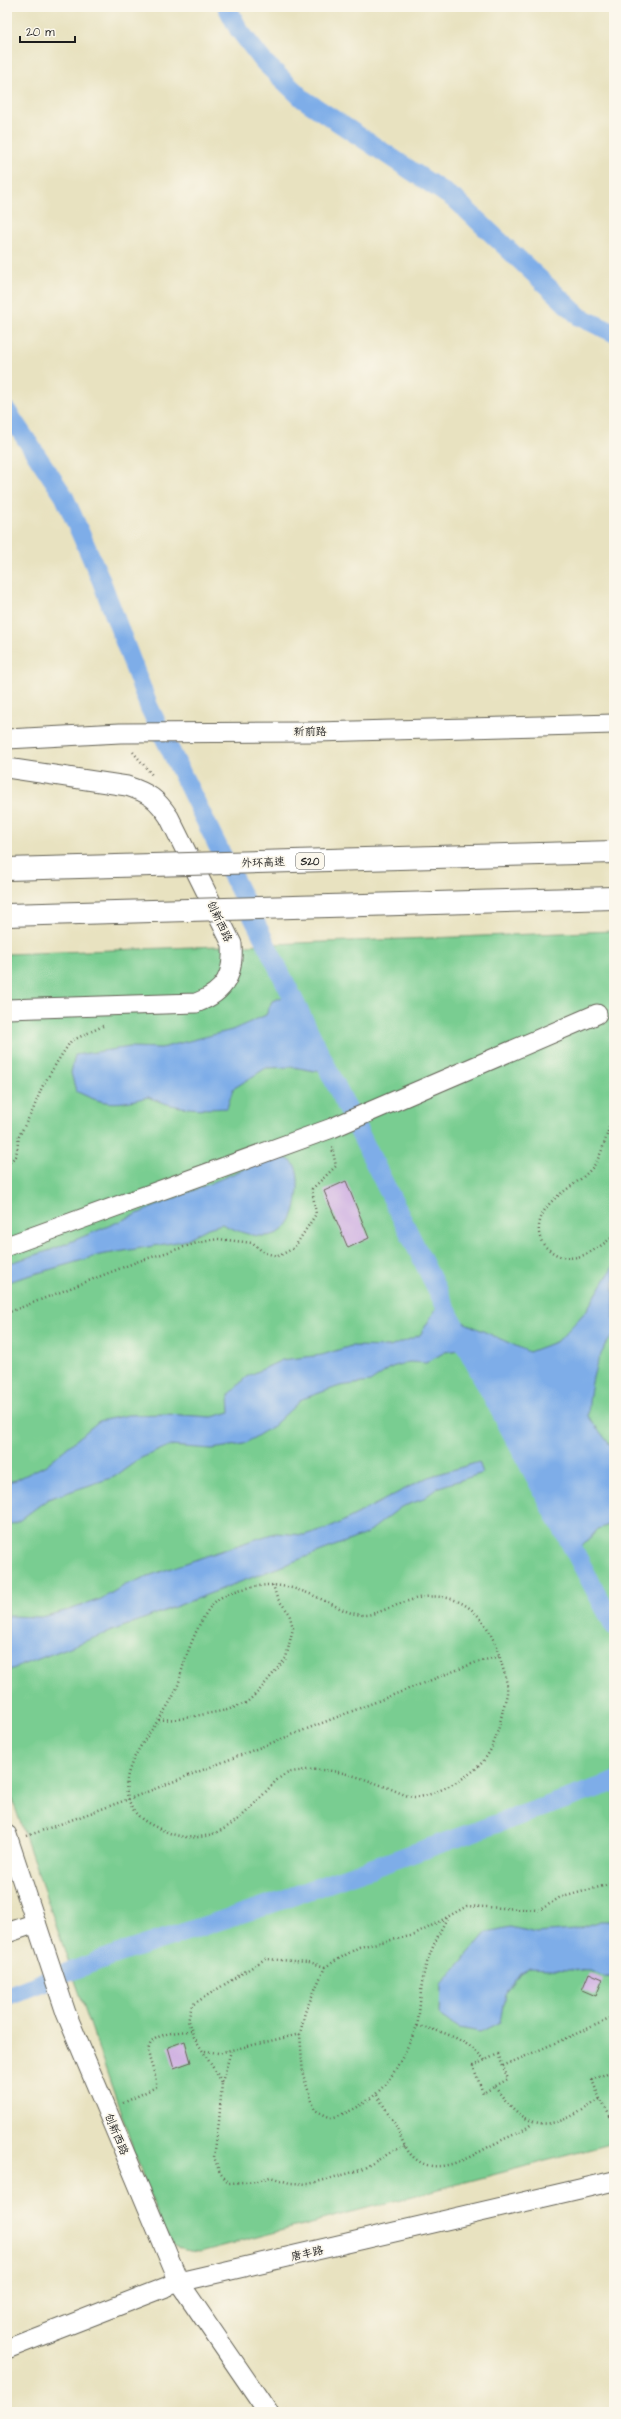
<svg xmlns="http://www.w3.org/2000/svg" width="621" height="2419" viewBox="0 0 621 2419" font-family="'Architects Daughter','LXGW WenKai TC',sans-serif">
<rect width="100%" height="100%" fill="#fbf7ec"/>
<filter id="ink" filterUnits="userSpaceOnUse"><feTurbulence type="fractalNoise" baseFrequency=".025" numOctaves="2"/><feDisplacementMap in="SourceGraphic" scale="8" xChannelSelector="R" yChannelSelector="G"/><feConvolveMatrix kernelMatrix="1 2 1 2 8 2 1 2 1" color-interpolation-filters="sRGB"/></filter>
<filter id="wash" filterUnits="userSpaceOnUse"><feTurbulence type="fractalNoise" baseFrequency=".012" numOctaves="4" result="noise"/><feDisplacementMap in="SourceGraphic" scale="16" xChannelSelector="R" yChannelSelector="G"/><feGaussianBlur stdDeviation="0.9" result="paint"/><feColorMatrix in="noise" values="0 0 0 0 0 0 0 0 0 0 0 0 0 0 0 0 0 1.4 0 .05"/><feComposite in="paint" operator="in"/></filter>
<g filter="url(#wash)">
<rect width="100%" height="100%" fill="#e8e2c0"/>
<path fill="#79cd91" stroke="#4a7456" d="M614 931V2143L200 2252C193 2251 182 2251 176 2246 164 2237 149 2193 143 2177L7 1784V954Z"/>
<g fill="#7eade8" stroke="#4d6482">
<path d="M291 994 331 1074 293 1067 266 1068 233 1089 227 1108C198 1110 175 1109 148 1097 116 1105 105 1106 76 1091L71 1073 75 1055 130 1047 161 1048 232 1030 266 1015 272 1001Z"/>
<path d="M278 1155C282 1157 289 1159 292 1162 299 1169 298 1180 298 1188 295 1242 265 1245 222 1224L208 1228 183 1241 100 1255 7 1282V1264L51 1250Z"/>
<path d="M614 1265V1334C594 1358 590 1386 588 1416L614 1450V1523L598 1529 575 1554 467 1349 445 1352 426 1363 409 1362 392 1367 370 1382 340 1386 302 1399 273 1426 244 1444 212 1449 169 1446 141 1458 114 1477 48 1499 16 1523 7 1525V1482L16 1480 46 1465 99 1421 128 1415 166 1414 212 1417 230 1412 229 1395 246 1377 282 1360 322 1355 351 1346 390 1347 420 1335 442 1299 450 1316 529 1352 558 1341 586 1311Z"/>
<path d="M479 1462 483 1473 439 1487 421 1500 401 1507 366 1534 7 1671V1616L41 1617 69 1610 101 1599 125 1585 151 1575 250 1541 275 1533 304 1535 334 1526 428 1477Z"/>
<path d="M601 1921H614V1975L605 1977 591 1971 529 1968 520 1973 505 1995 500 2022 480 2032 459 2028 440 2015 441 1985 487 1932 510 1927 536 1933 574 1930Z"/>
</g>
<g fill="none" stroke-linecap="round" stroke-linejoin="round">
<g stroke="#7eade8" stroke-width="19">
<path d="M227 7 239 30 264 62 303 99 457 201 580 317 614 333"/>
<path d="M7 411 64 496 101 580 149 707 455 1326 614 1626"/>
<path d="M7 1996 108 1957 262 1907 614 1782"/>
</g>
</g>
<g id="blocks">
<g fill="#ceafe1">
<path d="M346 1181 369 1238 348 1248 324 1191Z"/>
<path d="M589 1973 603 1979 596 1996 582 1990Z"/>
<path d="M185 2041 191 2062 174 2068 168 2047Z"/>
</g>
</g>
</g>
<g filter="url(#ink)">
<use href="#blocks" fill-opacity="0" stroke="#636155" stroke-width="1"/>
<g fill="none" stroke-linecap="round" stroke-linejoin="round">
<defs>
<g id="minor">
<path d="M7 739 120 733 316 732 614 724"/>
<path d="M7 768 127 786C149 793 157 799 169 817L232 944C234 974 226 992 196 1003L7 1009"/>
<path d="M7 1246 332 1128 597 1014"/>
<path d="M7 1835 66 2013 179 2282 268 2412"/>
<path d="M7 1933 36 1923"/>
<path d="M7 2349 179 2282 614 2181"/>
</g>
</defs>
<use href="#minor" stroke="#636155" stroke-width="21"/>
<g stroke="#636155" stroke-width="2.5" stroke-dasharray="1 3" stroke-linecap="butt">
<path d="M133 752 153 776"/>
<path d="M614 1112C608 1129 604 1150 595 1164 579 1188 543 1195 539 1226 538 1235 541 1243 547 1248 570 1269 593 1252 614 1236"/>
<path d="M7 1165 16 1156 19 1136 33 1110 42 1087 59 1059 71 1041 103 1026"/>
<path d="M7 1313 139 1261 197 1243 218 1239 253 1243 264 1253 279 1256 294 1248 316 1214 312 1189 336 1166 332 1147"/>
<path d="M267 1585C287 1585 305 1591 323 1600 337 1606 347 1614 363 1615 376 1616 406 1599 424 1597 468 1592 491 1623 501 1662 504 1671 508 1684 507 1693 506 1700 503 1708 502 1714 493 1755 484 1768 447 1787 438 1791 426 1797 416 1797 406 1797 395 1790 386 1787 354 1775 327 1765 292 1772 278 1775 270 1788 260 1798 235 1826 205 1848 167 1832 156 1827 142 1822 135 1812 103 1766 171 1721 180 1678 184 1659 201 1613 216 1601 229 1590 251 1587 267 1585Z"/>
<path d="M159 1720 179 1719 227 1710 246 1703 259 1691 286 1658 293 1628 289 1613 277 1598 273 1585"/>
<path d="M27 1836 129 1799 477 1662 500 1656"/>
<path d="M325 1967 309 1962 265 1959 192 2005 188 2021 194 2037 222 2082 219 2122 214 2157 220 2173 229 2183 258 2181 270 2177 290 2183 309 2184 361 2170 393 2151 405 2146"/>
<path d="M417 2026C420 2012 420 1997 422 1983 426 1959 437 1937 448 1916"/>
<path d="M205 2051 218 2053 300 2034"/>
<path d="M498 2054 508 2079 483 2093 473 2066Z"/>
<path d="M485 2060C467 2040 444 2031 417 2026 396 2073 383 2102 331 2118L315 2110 303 2075 300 2034 305 2012 325 1967 359 1947 415 1935 467 1906 540 1910 559 1898 614 1883"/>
<path d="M503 2066 614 2017"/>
<path d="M222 2082 231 2051"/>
<path d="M495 2087C530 2136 553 2131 600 2099L610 2116 614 2114"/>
<path d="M377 2095C383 2105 389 2114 395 2124 401 2136 405 2152 417 2160 440 2177 473 2155 494 2144 509 2136 519 2134 533 2123"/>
<path d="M600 2099 592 2080 614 2070"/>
<path d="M123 2103 156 2087C157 2075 151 2067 149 2056 144 2033 176 2032 191 2031"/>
</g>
<use href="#minor" stroke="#fff" stroke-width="19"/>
<defs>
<g id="motorway-bridge">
<path d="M7 869 614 852"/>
<path d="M7 915 614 898"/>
</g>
</defs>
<use href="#motorway-bridge" stroke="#636155" stroke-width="24" stroke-linecap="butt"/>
<use href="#motorway-bridge" stroke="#fff" stroke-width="22"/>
</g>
</g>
<g text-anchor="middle" stroke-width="3.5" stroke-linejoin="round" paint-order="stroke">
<rect fill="#fbf7ec" stroke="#5f5e5a" stroke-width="1" x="296" y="853" width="28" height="16" rx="3"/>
<g font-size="10" font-weight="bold" fill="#1c1c1c">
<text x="310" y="865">S20</text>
</g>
<g font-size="11" fill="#1c1c1c" stroke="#fbf7ec">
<text x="310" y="735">新前路</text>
<text transform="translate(263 862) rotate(-2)" y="4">外环高速</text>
<text transform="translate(220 921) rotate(65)" y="4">创新西路</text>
<text transform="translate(117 2134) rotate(67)" y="4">创新西路</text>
<text transform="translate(307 2253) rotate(-13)" y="4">唐丰路</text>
</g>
</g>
<rect width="621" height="2419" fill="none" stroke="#fbf7ec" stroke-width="24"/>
<path d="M20 36v6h55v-6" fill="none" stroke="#1c1c1c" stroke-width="2"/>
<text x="26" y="36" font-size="12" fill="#1c1c1c" stroke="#fbf7ec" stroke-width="3" paint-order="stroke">20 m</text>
</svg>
